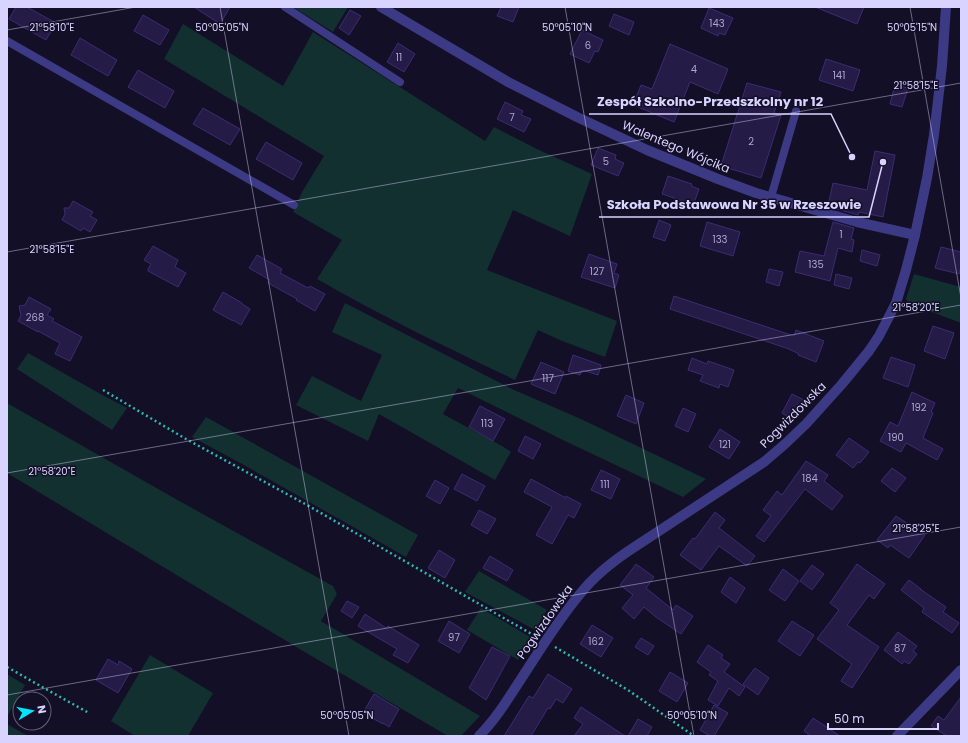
<svg xmlns="http://www.w3.org/2000/svg" width="968" height="743" viewBox="0 0 968 743" font-family="Poppins,sans-serif">
<rect width="100%" height="100%" fill="#130f26"/>
<g fill="#12302f">
<path d="M293 7H348L333 32Z"/>
<path d="M183 24 283 86 313 32 485 141 494 127 537 149 592 174 570 236 513 210 487 270 617 321 605 357 562 341 538 330 515 380C448 348 381 316 317 279L342 240 293 212 302 192 324 156 164 59Z"/>
<path d="M914 274 961 287V323L908 303 906 299Z"/>
<path d="M345 303 512 389 581 419 706 479 683 497 565 441 458 388 443 414 502 446 511 452 495 480 379 414 368 441 296 405 312 376 361 401 382 355 332 332Z"/>
<path d="M28 353 97 392 127 408 112 430 17 369Z"/>
<path d="M7 403 174 498 333 586 337 594 321 621 480 716 461 736H448L308 654 7 473Z"/>
<path d="M206 417 418 535 406 557 244 465 192 437Z"/>
<path d="M479 571 547 610 535 630 465 592Z"/>
<path d="M481 608 532 638 518 660 467 630Z"/>
<path d="M150 655 213 693 188 736H135L111 721Z"/>
<path d="M7 674 25 685 7 717Z"/>
<path d="M7 724 28 736H7Z"/>
</g>
<g fill="#241b47" stroke="#3b2d73">
<path d="M16 7H27L56 23 46 40 9 19Z"/>
<path d="M194 7H230L220 24Z"/>
<path d="M501 7H519L513 22 497 16Z"/>
<path d="M815 7H864L857 24Z"/>
<path d="M709 8 733 18 725 35 719 33 718 36 701 28Z"/>
<path d="M350 10 361 16 349 35 339 28Z"/>
<path d="M614 14 634 22 629 35 609 26Z"/>
<path d="M143 15 169 30 160 45 134 31Z"/>
<path d="M582 30 603 40 598 52 595 51 589 63 570 54Z"/>
<path d="M80 38 117 60 108 76 71 55Z"/>
<path d="M398 43 415 54 404 72 387 62Z"/>
<path d="M670 44 728 69 718 94 690 82 674 122 633 105 641 85 652 89Z"/>
<path d="M826 59 860 70 853 91 819 80Z"/>
<path d="M138 70 174 91 165 108 128 87Z"/>
<path d="M747 83 781 92 774 113 781 115 761 178 721 166Z"/>
<path d="M895 85 908 88 902 107 890 104Z"/>
<path d="M505 102 523 111 521 115 531 119 524 132 497 119Z"/>
<path d="M203 108 240 129 230 145 193 124Z"/>
<path d="M266 142 302 163 293 180 256 159Z"/>
<path d="M598 148 616 155 615 159 624 163 618 176 591 165Z"/>
<path d="M875 151 895 155 883 217 859 212 858 215 837 209V208L828 206 833 183 867 190Z"/>
<path d="M668 176 692 184 691 186 699 189 694 203 686 200V202L662 194Z"/>
<path d="M73 201 93 212 90 216 97 220 90 232 83 228 81 231 62 220 65 214 64 208H69Z"/>
<path d="M659 220 671 225 665 241 653 237Z"/>
<path d="M707 222 740 232 733 256 700 246Z"/>
<path d="M833 222 854 228 851 239 854 240 852 252 838 248 830 281 795 272 800 251 824 256Z"/>
<path d="M153 246 178 260 175 267 186 273 178 287 148 271V269L151 264 144 260Z"/>
<path d="M941 247 961 252V266L959 274 935 268Z"/>
<path d="M862 250 880 255 877 266 860 261Z"/>
<path d="M589 254 617 264 614 273 619 275 615 288 581 277Z"/>
<path d="M257 255 282 269 280 273 308 288 310 286 325 294 315 311 296 300 297 299 268 283 270 280 249 268Z"/>
<path d="M769 269 783 272 779 286 766 282Z"/>
<path d="M836 274 852 278 849 289 834 285Z"/>
<path d="M223 292 242 303V304L250 309 241 325 233 320V321L213 310Z"/>
<path d="M674 296 794 336 796 330 824 341 816 362 798 355 799 354 789 349 670 309Z"/>
<path d="M29 297 51 309 47 315 54 319 52 321 82 337 70 361 55 354 60 343 38 331V332L18 321 21 315 19 306 25 305Z"/>
<path d="M933 326 954 333 945 359 924 351Z"/>
<path d="M573 355 601 365 598 375 582 370 580 375 568 371Z"/>
<path d="M891 357 915 365 908 387 883 378Z"/>
<path d="M692 358 707 364 708 361 734 370 728 387 720 384 719 388 700 381 703 375 688 370Z"/>
<path d="M541 362 564 372 555 394 531 384Z"/>
<path d="M912 392 935 403 931 412 933 413 923 438 943 449 937 460 906 443 901 452 880 441 890 422 898 426Z"/>
<path d="M792 394 804 400 793 420 782 413Z"/>
<path d="M626 395 644 403 636 424 617 416Z"/>
<path d="M480 406 505 419 493 441 469 427Z"/>
<path d="M683 408 696 414 688 432 675 426Z"/>
<path d="M720 429 740 442 729 459 709 447Z"/>
<path d="M525 436 541 444 533 459 518 451Z"/>
<path d="M849 438 869 452 860 463 858 462 853 468 836 455Z"/>
<path d="M806 461 828 475 824 481 843 496 832 510 805 489 764 542 756 536 771 516 763 510 777 491 782 495Z"/>
<path d="M892 468 906 478 895 492 881 481Z"/>
<path d="M601 470 620 479 611 499 591 490Z"/>
<path d="M462 474 485 486 477 501 454 489Z"/>
<path d="M531 479 566 498V496L581 504 574 518 568 515 552 544 536 535 552 507 524 492Z"/>
<path d="M435 480 449 488 440 504 426 496Z"/>
<path d="M479 510 496 519 487 534 471 525Z"/>
<path d="M715 512 725 520 719 528 755 556 747 566 719 546 701 570 680 555 693 538 695 539Z"/>
<path d="M896 516 925 535 909 558 890 545 888 548 877 540Z"/>
<path d="M439 550 455 560 445 578 428 568Z"/>
<path d="M490 556 513 570 507 581 483 568Z"/>
<path d="M636 564 654 577 646 588 673 610 676 605 693 616 681 634 656 617 644 607 634 619 622 608 633 595 620 585Z"/>
<path d="M857 564 885 584 874 599 869 595 847 625 879 647 852 688 841 681 852 664 817 639 839 610 830 603Z"/>
<path d="M812 565 824 574 812 590 800 581Z"/>
<path d="M783 569 799 581 785 601 769 590Z"/>
<path d="M730 577 745 588 736 603 721 592Z"/>
<path d="M909 580 921 589H920L946 607 943 612 959 623 952 633 922 612 924 608 901 590Z"/>
<path d="M347 601 359 607 352 618 341 611Z"/>
<path d="M365 614 386 628 388 626 419 645 408 663 393 655 397 649 358 626Z"/>
<path d="M449 621 470 634 459 653 438 641Z"/>
<path d="M792 621 814 635 800 656 778 641Z"/>
<path d="M592 625 613 638 601 657 580 644Z"/>
<path d="M898 632 917 646 913 651 917 654 909 664 904 661 902 664 884 650Z"/>
<path d="M641 638 654 646 648 655 635 647Z"/>
<path d="M708 645 723 655 721 658 730 664 724 672 745 687 739 696 729 688 718 706 708 700 718 681 709 675 711 672 697 662Z"/>
<path d="M492 647 510 656 486 700 469 688Z"/>
<path d="M108 659 118 665 119 661 132 669 118 693 96 680Z"/>
<path d="M755 668 769 678 758 695 743 684Z"/>
<path d="M670 672 688 683 677 702 659 691Z"/>
<path d="M548 674 572 689 563 703 556 699 550 709 548 708 531 736H504L529 696 533 698Z"/>
<path d="M374 694 399 709 389 727 383 723V724L363 713Z"/>
<path d="M961 697V736H947L931 726 938 716 944 720Z"/>
<path d="M714 705 728 713 714 736H710L700 730Z"/>
<path d="M581 707 625 736H574L583 724 574 718Z"/>
<path d="M813 718 840 736H811L804 731Z"/>
<path d="M638 719 652 727 647 736H628Z"/>
</g>
<g fill="none" stroke-linecap="round" stroke-linejoin="round">
<g stroke="#2fb8b0" stroke-width="2.5" stroke-dasharray="2 3" stroke-linecap="butt">
<path d="M103 390 186 439 307 505 535 636"/>
<path d="M555 647 628 690 694 736"/>
<path d="M7 667 44 688 89 713"/>
</g>
<g stroke="#3d3a85" stroke-width="8">
<path d="M285 7 400 82"/>
<path d="M7 41 294 205"/>
<path d="M771 197 796 111"/>
</g>
<g stroke="#3d3a85" stroke-width="10">
<path d="M381 7 508 82 577 117 647 150 718 179 756 193 857 222 915 235"/>
<path d="M479 736C496 719 508 699 521 679 540 650 558 620 580 594 595 575 613 561 633 548L764 462 785 444 806 424 842 384 869 351 879 336 896 303 906 270 915 235 927 178 934 135 942 66 946 7"/>
<path d="M897 736 961 670"/>
</g>
</g>
<path fill="none" stroke="#d9d4ff" stroke-width="1" stroke-opacity="0.45" d="M220 7 349 736M565 7 694 736M910 7 961 298M7 30 136 7M7 252 961 83M7 473 961 305M7 695 961 527"/>
<g text-anchor="middle" stroke-width="3" stroke-linejoin="round" paint-order="stroke">
<g font-size="10" fill="#aca6d1">
<text x="717" y="27">143</text>
<text x="588" y="49">6</text>
<text x="399" y="61">11</text>
<text x="694" y="73">4</text>
<text x="839" y="79">141</text>
<text x="512" y="121">7</text>
<text x="751" y="145">2</text>
<text x="606" y="165">5</text>
<text x="841" y="238">1</text>
<text x="720" y="243">133</text>
<text x="816" y="268">135</text>
<text x="597" y="275">127</text>
<text x="35" y="321">268</text>
<text x="548" y="382">117</text>
<text x="919" y="411">192</text>
<text x="487" y="427">113</text>
<text x="896" y="441">190</text>
<text x="725" y="448">121</text>
<text x="810" y="482">184</text>
<text x="605" y="488">111</text>
<text x="454" y="641">97</text>
<text x="596" y="645">162</text>
<text x="900" y="652">87</text>
</g>
<g font-size="12" fill="#d9d4ff" stroke="#130f26">
<text transform="translate(676 147) rotate(23)" y="4">Walentego Wójcika</text>
<text transform="translate(793 415) rotate(-45)" y="4">Pogwizdowska</text>
<text transform="translate(545 622) rotate(-55)" y="4">Pogwizdowska</text>
</g>
</g>
<g font-size="10" text-anchor="middle" fill="#d9d4ff" stroke="#130f26" stroke-width="3" stroke-linejoin="round" paint-order="stroke">
<text x="222" y="31">50°05'05"N</text>
<text x="567" y="31">50°05'10"N</text>
<text x="912" y="31">50°05'15"N</text>
<text x="52" y="31">21°58'10"E</text>
<text x="916" y="89">21°58'15"E</text>
<text x="52" y="253">21°58'15"E</text>
<text x="916" y="311">21°58'20"E</text>
<text x="52" y="475">21°58'20"E</text>
<text x="916" y="532">21°58'25"E</text>
<text x="347" y="719">50°05'05"N</text>
<text x="692" y="719">50°05'10"N</text>
</g>
<path fill="none" stroke="#d9d4ff" stroke-width="1.5" d="M852 157L831 114H589M883 162L869 217H599"/>
<g fill="#d9d4ff" stroke="#130f26" stroke-width="1.5">
<circle cx="852" cy="157" r="4"/>
<circle cx="883" cy="162" r="4"/>
</g>
<g font-size="13" text-anchor="middle" font-weight="bold" fill="#d9d4ff" stroke="#130f26" stroke-width="3" stroke-linejoin="round" paint-order="stroke">
<text x="710" y="106">Zespół Szkolno-Przedszkolny nr 12</text>
<text x="734" y="209">Szkoła Podstawowa Nr 35 w Rzeszowie</text>
</g>
<rect width="968" height="743" fill="none" stroke="#d9d4ff" stroke-width="16"/>
<g transform="translate(32 711) rotate(80)"><circle r="19" fill="#130f26" stroke="#625e7d"/>
<path d="M0-3L7 15L0 10L-7 15Z" fill="#00e5ff"/>
<text y="-6" font-size="11" font-weight="bold" text-anchor="middle" fill="#d9d4ff">N</text>
</g>
<path d="M828 723v6h110v-6" fill="none" stroke="#d9d4ff" stroke-width="2"/>
<text x="834" y="723" font-size="12" fill="#d9d4ff" stroke="#130f26" stroke-width="3" paint-order="stroke">50 m</text>
</svg>
